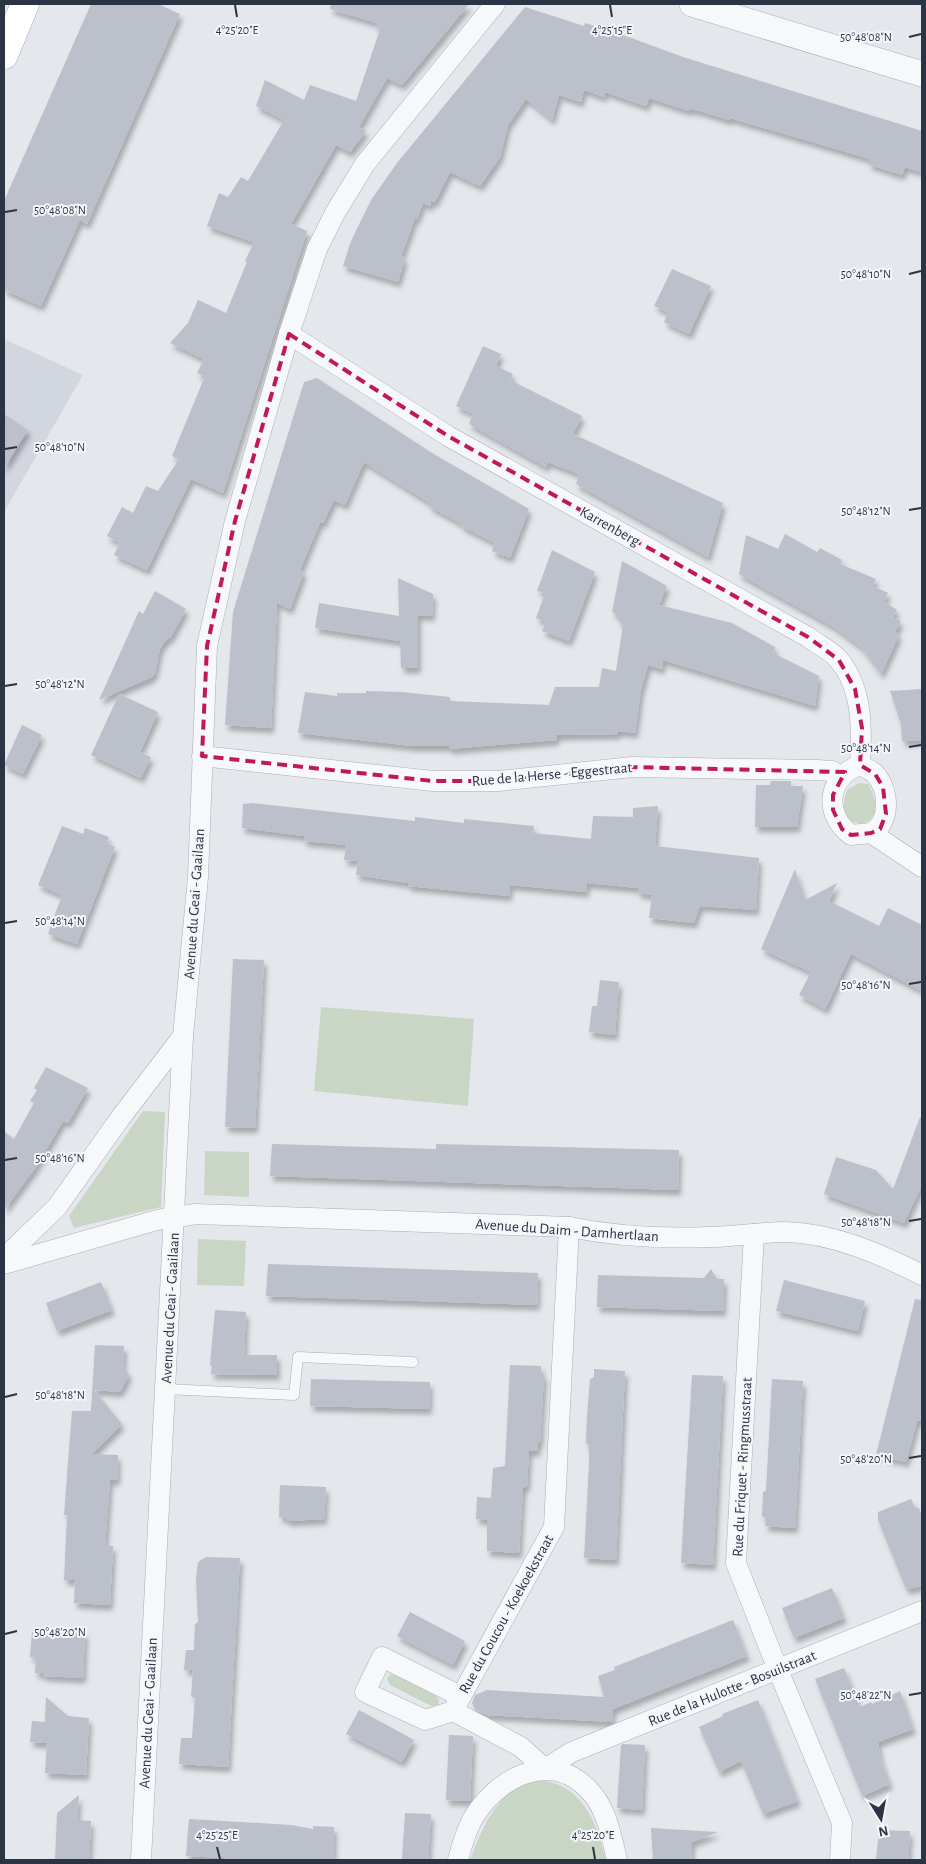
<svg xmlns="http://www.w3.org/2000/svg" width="926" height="1864" viewBox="0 0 926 1864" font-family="'Alegreya Sans',sans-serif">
<defs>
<filter id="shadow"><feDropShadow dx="3" dy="5.5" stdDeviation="2.5" flood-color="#0004"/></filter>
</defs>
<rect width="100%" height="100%" fill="#e4e7ec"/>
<path fill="#d2d6de" d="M4 339 83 375 4 512Z"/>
<g fill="#c9d6c5">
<path d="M859 783 868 784C897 834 829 837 847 790Z"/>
<path d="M321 1007 474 1019 468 1106 314 1091Z"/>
<path d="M143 1111 165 1112 161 1207 74 1228 69 1216Z"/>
<path d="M205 1151 249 1152V1197L204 1195Z"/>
<path d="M198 1239 246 1241 244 1286 197 1285Z"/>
<path d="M390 1675H396L436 1696 439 1701 438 1705 431 1706 390 1685 387 1679Z"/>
<path d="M547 1781C586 1790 597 1826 606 1860H470C481 1831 495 1795 527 1783 533 1781 541 1781 547 1781Z"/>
</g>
<g fill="#bbc0ca" filter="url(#shadow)">
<path d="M91 4H158L180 14 87 224 80 220 41 306 4 290V201Z"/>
<path d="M331 4H469L402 85 387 78 359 127 366 131 350 152 336 145 291 224 307 231 223 493 191 479 147 570 114 555 120 543 107 536 122 507 133 513 146 486 158 491 179 459 172 456 205 376 197 373 204 359 170 343 188 323 198 300 226 313 247 262 245 261 254 242 207 226 219 193 228 197 241 177 248 181 284 120 256 106 265 80 304 100 310 85 356 101 380 29 375 27 377 23 330 9Z"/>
<path d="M525 7 584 26 585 23 612 31 683 57 922 131V172L905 167 902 175 868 164 870 159 730 118 729 120 700 111 689 109V111L649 98 646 106 605 92 604 97 584 90 581 102 559 95 552 120 526 99 508 125 500 157 480 186 450 172 435 202 431 201 430 206 423 203 417 219 415 218 401 257 405 258 398 282 343 266 351 241 371 200 397 163Z"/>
<path d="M672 269 711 286 689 334 664 322 668 312 654 306Z"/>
<path d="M483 346 501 354 496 366 513 374 510 380 582 416 573 434 723 503 708 557 576 484 579 474 548 462 546 467 469 424 473 414 456 406Z"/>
<path d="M317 378 432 453 529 509 510 558 492 551 495 543 461 526 462 524 429 506 430 503 364 462 345 505 334 500 323 523 320 522 300 570 304 572 290 609 277 603 271 728 225 725 233 612 304 382Z"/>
<path d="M4 414 28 430 4 468Z"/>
<path d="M785 534 817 552 820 548 842 560 840 564 876 579 873 586 888 593 884 602 897 610 893 617 901 621 895 632 899 635 881 674 861 647 834 627 739 574 746 535 778 549Z"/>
<path d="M552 550 595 572 569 641 542 631 546 622 536 618 545 593 537 591Z"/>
<path d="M622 561 667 586 659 605 732 623 775 647 773 653 819 676 815 706 663 660 662 669 648 665 641 690 635 733 618 731V734L557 735 556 740 449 749V746H413L298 733 305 692 337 696V693H366V691L402 692 450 697V701L549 705 555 687H599L602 668 616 671 623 625 618 620V615L612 612Z"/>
<path d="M398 578 433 594 432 616 418 615V668H401L400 641 315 628 319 603 399 616Z"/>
<path d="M155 591 186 609 171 637 165 641 160 649 155 673 152 677 99 700 139 611 143 614Z"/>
<path d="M922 689V740L902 741 901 724 890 691Z"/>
<path d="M119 694 158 712 140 752 151 757 141 778 91 755Z"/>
<path d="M22 725 42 735 23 774 4 765Z"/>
<path d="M771 781H791V786H803L797 827H755L756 785H770Z"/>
<path d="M252 803 415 821V817L464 823V819L534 826 533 833 591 839 593 816 633 817V808L658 806 655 846 759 858 756 910 700 906 694 923 649 918 652 895 638 893V888L587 883 586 892 510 885 509 896 408 886V883L356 875 358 861 344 860 346 845 304 841V836L242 828 243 804Z"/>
<path d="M62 826 83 834 85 828 109 837 106 843 115 847 77 944 48 934 62 895 38 885Z"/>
<path d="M795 869 805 900 837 883 829 901 879 926 888 908 922 925V991L851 954 825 1009 799 995 811 972 761 949Z"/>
<path d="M233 959 264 960 255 1128 225 1127Z"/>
<path d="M600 980 619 982 615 1035 589 1032 592 1006H597Z"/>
<path d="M46 1067 88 1088 68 1123 63 1121 36 1167 4 1210V1131L14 1139 34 1103 30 1101 37 1090 34 1088Z"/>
<path d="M920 1117 922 1118V1185L904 1223 824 1194 836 1157 876 1170 893 1189Z"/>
<path d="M272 1144 436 1149V1144L679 1150 678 1190 270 1176Z"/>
<path d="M268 1264 538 1273 537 1305 266 1296Z"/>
<path d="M711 1269 717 1279H724L723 1311 597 1307 598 1275 704 1278Z"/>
<path d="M784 1280 865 1301 858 1331 776 1311Z"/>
<path d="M101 1282 112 1310 57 1331 46 1303Z"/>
<path d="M915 1299 922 1300V1420L917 1421 906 1462 876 1455Z"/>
<path d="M215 1310 246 1312 244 1355H277V1375L211 1374 212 1366 210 1365Z"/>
<path d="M95 1345 124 1346 123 1366 129 1375 120 1392 94 1390 122 1424 92 1454 118 1455 117 1480H110L105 1545 113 1546 110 1605 74 1603 75 1580H64L67 1515H64L72 1411H91Z"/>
<path d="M510 1365 541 1366V1374L544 1375 540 1442 538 1443 537 1451H529L527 1486 523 1488 519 1553 487 1551V1520L476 1519 477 1497 491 1498 493 1468 505 1466Z"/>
<path d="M594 1369 625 1371 616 1560 584 1558 589 1464V1445L586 1443 587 1416 590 1379 594 1377Z"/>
<path d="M692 1375 723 1376 713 1565 681 1563Z"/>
<path d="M311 1379 430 1382 429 1409 310 1406Z"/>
<path d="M772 1379 803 1381 795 1528 765 1526 766 1518 762 1516 763 1492 766 1491Z"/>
<path d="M280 1485 326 1487 324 1519 288 1521 286 1518 279 1517Z"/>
<path d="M911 1499 915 1508H919L922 1517V1586L906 1589 878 1520V1512Z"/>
<path d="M206 1557 240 1558 228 1767 179 1764 181 1738H192L195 1698 191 1696 193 1670H184L186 1650H194L195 1624 198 1622 196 1579 198 1562Z"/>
<path d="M832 1588 844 1618 794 1638 782 1608Z"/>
<path d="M410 1612 465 1641 453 1665 397 1636Z"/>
<path d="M733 1620 747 1656 613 1709 612 1722 486 1715 475 1709 472 1703 475 1695 487 1690 604 1697 598 1676 615 1670 614 1667Z"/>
<path d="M60 1631 85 1632 83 1678 43 1676V1673H35L36 1657H30L32 1632 60 1633Z"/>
<path d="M844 1668 860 1707 871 1702 872 1704 900 1691 913 1729 878 1742 881 1760 890 1784 862 1796 815 1679Z"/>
<path d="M46 1697 68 1716 89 1718 86 1775 45 1773 47 1743 30 1742 32 1721 45 1722Z"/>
<path d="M758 1700 798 1801 763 1814 741 1761 719 1772 699 1727 723 1716 722 1714Z"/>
<path d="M359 1710 414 1740 402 1762 346 1734Z"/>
<path d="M449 1735 473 1736 470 1801 446 1800Z"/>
<path d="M623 1744 645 1745 642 1810 617 1808 621 1745Z"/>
<path d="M79 1795 77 1820 91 1821 89 1860H55L57 1813Z"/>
<path d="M405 1813 431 1814 428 1860H402Z"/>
<path d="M189 1819 291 1825 313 1829V1826L334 1827 333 1860H262L186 1856Z"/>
<path d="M651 1828 718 1832 692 1842 691 1860H653Z"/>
<path d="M879 1830 910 1831 908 1860H876Z"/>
</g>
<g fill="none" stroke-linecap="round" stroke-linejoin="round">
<defs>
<path id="service" d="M165 1389 294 1395 298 1357 413 1362"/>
<g id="minor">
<path d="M289 334 448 436 808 637C817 644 832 651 839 660 863 689 862 730 860 765"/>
<path d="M202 756 433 781H499L632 767 817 770 832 771 841 778"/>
<path d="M871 833C891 823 890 789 874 773 870 770 865 768 860 765 827 777 823 814 851 835L871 833 922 867"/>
<path d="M754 1234 736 1563 778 1670 842 1823 840 1860"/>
<path d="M4 1258 57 1207 121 1117 183 1036"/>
<path d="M4 1264 157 1220 196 1214 569 1227C614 1236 662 1239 709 1237 734 1237 760 1232 785 1232 833 1233 880 1254 922 1275"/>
<path d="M453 1711 425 1720 365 1692 382 1657 460 1696"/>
<path d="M545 1769 521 1747 453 1711 554 1527 569 1227"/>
<path d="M545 1769 572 1752 922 1611"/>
<path d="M141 1860 183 1036 198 877 207 646 235 521 289 334 317 249 335 213 365 164 495 4"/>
<path d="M458 1860C461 1848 466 1832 472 1820 495 1779 550 1748 589 1790 607 1809 611 1835 617 1860"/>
</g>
<path id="tertiary" d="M692 4 922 74"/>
<path id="primary" d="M4 55 25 4"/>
</defs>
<use href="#service" stroke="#a9aeb7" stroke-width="11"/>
<use href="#minor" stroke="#a9aeb7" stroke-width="21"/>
<use href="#tertiary" stroke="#a9aeb7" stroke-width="26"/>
<use href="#primary" stroke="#a3abb8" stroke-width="29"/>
<use href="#service" stroke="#f7f8fa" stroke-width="10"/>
<use href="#minor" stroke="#f7f8fa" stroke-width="20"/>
<use href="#tertiary" stroke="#f7f8fa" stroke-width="25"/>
<use href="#primary" stroke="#fff" stroke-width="28"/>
</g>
<path fill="none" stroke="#c2185b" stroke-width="4" stroke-dasharray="10 6" stroke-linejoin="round" d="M289 334 448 436 808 637 839 660 855 689 862 728 860 765 875 774 883 787 886 814 880 829 871 833 851 835 842 829 833 810V795L845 772 632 767 499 781H433L202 756 207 646 235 521Z"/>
<path fill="none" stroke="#2b3445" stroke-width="2" d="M235 5 237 17M610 5 612 17M909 37 921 34M5 212 17 210M909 274 921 271M5 449 17 447M909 510 921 508M5 686 17 684M909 747 921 745M5 923 17 921M909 984 921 982M5 1160 17 1158M909 1221 921 1219M5 1397 17 1394M909 1458 921 1456M5 1634 17 1631M909 1695 921 1693M217 1847 220 1859M593 1847 595 1859"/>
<g text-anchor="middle" stroke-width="4" stroke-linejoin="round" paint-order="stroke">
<g font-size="15" fill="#2b3445" stroke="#f4f6f9">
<text transform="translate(610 526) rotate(29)" y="5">Karrenberg</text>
<text transform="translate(552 774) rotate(-5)" y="5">Rue de la Herse - Eggestraat</text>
<text transform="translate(194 904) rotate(-86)" y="5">Avenue du Geai - Gaailaan</text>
<text transform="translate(567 1230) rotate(4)" y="5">Avenue du Daim - Damhertlaan</text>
<text transform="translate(170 1308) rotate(-87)" y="5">Avenue du Geai - Gaailaan</text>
<text transform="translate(742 1467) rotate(-87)" y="5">Rue du Friquet - Ringmusstraat</text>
<text transform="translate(506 1614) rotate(-61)" y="5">Rue du Coucou - Koekoekstraat</text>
<text transform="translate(732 1688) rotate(-22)" y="5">Rue de la Hulotte - Bosuilstraat</text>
<text transform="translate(148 1713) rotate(-87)" y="5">Avenue du Geai - Gaailaan</text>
</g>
</g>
<g font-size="12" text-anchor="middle" fill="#2b3445" stroke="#f4f6f9" stroke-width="4" stroke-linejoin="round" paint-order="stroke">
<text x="237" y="34">4°25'20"E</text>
<text x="612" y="34">4°25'15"E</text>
<text x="866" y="41">50°48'08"N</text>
<text x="60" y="214">50°48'08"N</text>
<text x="866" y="278">50°48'10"N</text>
<text x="60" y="451">50°48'10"N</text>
<text x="866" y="515">50°48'12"N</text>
<text x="60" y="688">50°48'12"N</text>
<text x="866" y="752">50°48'14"N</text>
<text x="60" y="925">50°48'14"N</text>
<text x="866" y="989">50°48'16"N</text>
<text x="60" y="1162">50°48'16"N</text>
<text x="866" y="1226">50°48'18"N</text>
<text x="60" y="1399">50°48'18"N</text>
<text x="866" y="1463">50°48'20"N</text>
<text x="60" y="1636">50°48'20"N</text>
<text x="866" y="1699">50°48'22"N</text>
<text x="217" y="1839">4°25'25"E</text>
<text x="593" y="1839">4°25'20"E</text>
</g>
<rect width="926" height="1864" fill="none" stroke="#2b3445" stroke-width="10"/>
<g transform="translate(881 1819) rotate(169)" stroke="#f4f6f9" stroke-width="4" paint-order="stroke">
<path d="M0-4L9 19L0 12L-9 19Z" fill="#2b3445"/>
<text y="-8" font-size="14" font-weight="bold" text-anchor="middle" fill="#2b3445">N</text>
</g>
</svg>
